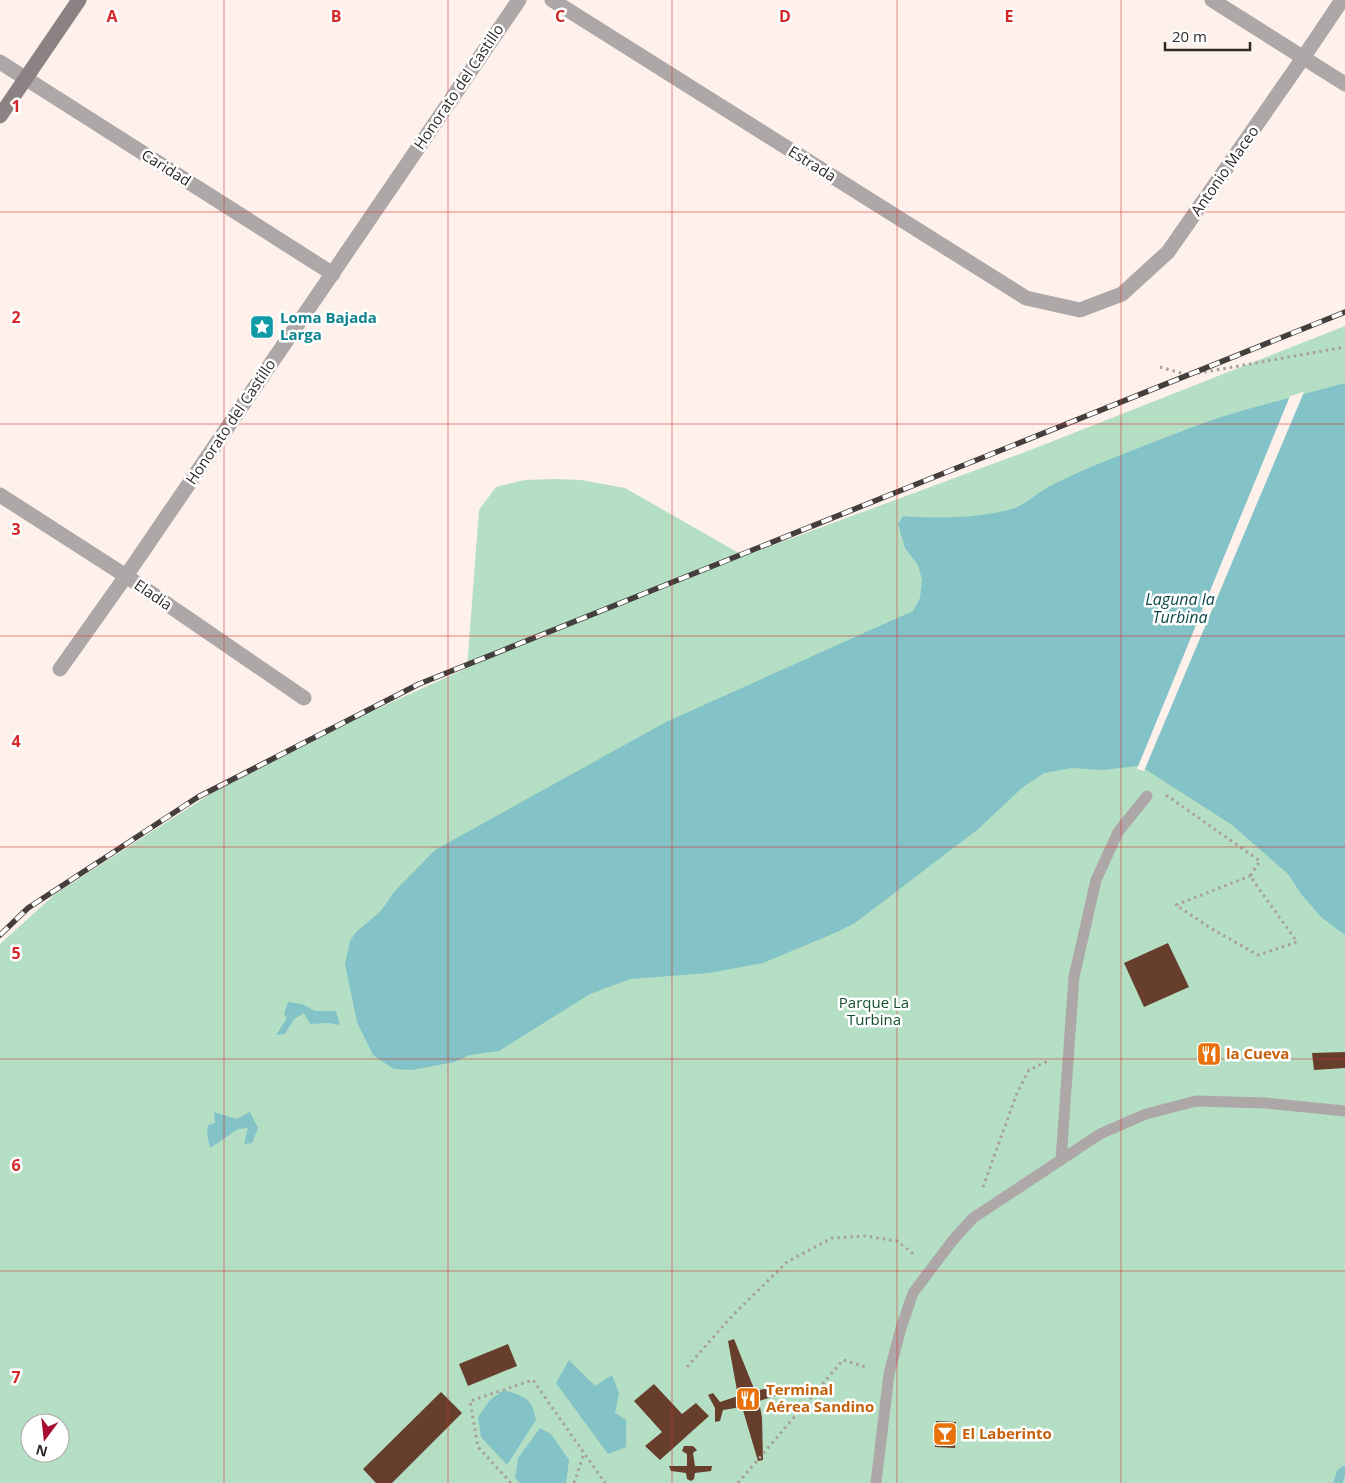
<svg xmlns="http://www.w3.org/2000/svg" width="1345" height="1483" viewBox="0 0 1345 1483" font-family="'Open Sans',sans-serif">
<rect width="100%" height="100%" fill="#fef1eb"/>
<path fill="#b4dfc4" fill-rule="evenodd" d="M1345 326V1483H0V944L55 894 215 791 357 718 467 668 479 510 496 487 525 480 554 479 581 480 625 488 744 556 1038 447ZM30 1423H60V1453H30Z"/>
<g fill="#83c2c6">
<path d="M1345 383V935L1321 917 1301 894 1288 874 1232 825 1145 769 1138 766 1102 770 1072 768 1044 773 1023 787 977 830 855 923 837 932 763 963 709 973 630 979 590 994 499 1051 470 1055 454 1062 412 1070 394 1069 373 1055 357 1022 345 964 350 941 356 932 381 911 394 892 435 850 666 722 913 611 920 598 922 580 918 565 905 548 898 524 903 516C935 519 981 518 1012 509 1025 505 1036 494 1048 487 1091 465 1139 448 1185 430 1236 410 1292 398 1345 383Z"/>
<path d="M288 1002 302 1004 315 1011H336L340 1025 328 1023 310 1024 304 1013 294 1019 285 1034 276 1035 287 1018 284 1014Z"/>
<path d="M214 1112 236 1119 250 1112 258 1128 252 1143 244 1144 248 1128 238 1129 210 1148 207 1134 208 1125 215 1123Z"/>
<path d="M569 1360 595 1386 612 1375 619 1393 615 1413 626 1420V1447L608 1454 556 1383Z"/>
<path d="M504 1390C525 1397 532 1398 536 1420L507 1465 481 1437 478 1417 490 1400Z"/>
<path d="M540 1428 551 1434 569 1460 566 1483H520L515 1478 518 1458Z"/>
</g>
<path fill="#fef1eb" d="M1304 392 1144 771 1137 769 1290 396Z"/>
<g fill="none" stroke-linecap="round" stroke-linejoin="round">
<path stroke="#83c2c6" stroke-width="9" d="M1338 1483 1341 1473 1345 1470"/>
</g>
<g fill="#673e2b">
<path d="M1168 943 1189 987 1144 1007 1124 963Z"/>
<path d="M1345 1052V1068L1314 1070 1312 1053Z"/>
<path d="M734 1339 755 1391 782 1385 790 1386 785 1393 759 1401 762 1418 763 1460 758 1461 742 1407 723 1410 720 1421 715 1422V1408L708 1395 713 1393 720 1402 738 1396 728 1341Z"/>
<path d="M508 1344 517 1366 468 1386 459 1364Z"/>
<path d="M654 1384 682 1414 696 1403 709 1416 660 1460 645 1446 662 1432 634 1401Z"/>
<path d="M441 1392 462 1413 392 1483H376L363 1469Z"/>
<path d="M936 1421 956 1422 955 1448 935 1447Z"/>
<path d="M684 1446H693L697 1450 693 1453 695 1466H712L711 1471 695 1473 694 1479 691 1481 687 1479 686 1473 671 1471 669 1466H687V1454L682 1451Z"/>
</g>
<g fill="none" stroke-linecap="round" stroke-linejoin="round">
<g stroke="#a9a09b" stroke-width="3" stroke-dasharray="2.5 4" stroke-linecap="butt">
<path d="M1160 367 1188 375 1345 347"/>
<path d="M1166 795 1260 861 1250 876 1297 942 1258 955 1212 929 1176 905 1250 876"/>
<path d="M983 1187 1017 1093 1029 1070 1048 1061"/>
<path d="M687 1367 732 1316 787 1262 832 1238 865 1236 897 1241 916 1256"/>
<path d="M511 1483 478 1447 470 1401 533 1380 605 1483"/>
<path d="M574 1483 584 1453"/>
<path d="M738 1483 843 1360 869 1368"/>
</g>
<g stroke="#aea7a7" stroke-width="11">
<path d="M1061 1160 1074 977 1096 880 1118 832 1147 796"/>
<path d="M876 1483 889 1374 901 1328 913 1293 953 1240 973 1218 1100 1134 1146 1114 1196 1101 1266 1103 1345 1111"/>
</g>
<g stroke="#aea7a7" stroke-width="15">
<path d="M552 0 1026 298 1080 310 1122 294 1168 252 1303 58 1342 0"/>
<path d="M1212 0 1345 84"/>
<path d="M0 62 333 274"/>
<path d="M0 495 126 576 304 698"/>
<path d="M60 669 126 576 519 0"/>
</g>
<path stroke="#8c8283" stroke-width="15" d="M0 116 79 0"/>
<defs>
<path id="rail" d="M0 935 28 908 198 797 419 684 1345 312"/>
</defs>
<use href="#rail" stroke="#443e3c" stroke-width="5.5"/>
<use href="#rail" stroke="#fff" stroke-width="4" stroke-dasharray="11" stroke-linecap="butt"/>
</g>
<path fill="none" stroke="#d62828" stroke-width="1" stroke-opacity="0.55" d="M224 0V1483M448 0V1483M672 0V1483M897 0V1483M1121 0V1483M0 212H1345M0 424H1345M0 636H1345M0 847H1345M0 1059H1345M0 1271H1345"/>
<defs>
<symbol id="sight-square" viewBox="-11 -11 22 22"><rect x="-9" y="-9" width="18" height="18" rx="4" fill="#0f9aa8" stroke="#fff"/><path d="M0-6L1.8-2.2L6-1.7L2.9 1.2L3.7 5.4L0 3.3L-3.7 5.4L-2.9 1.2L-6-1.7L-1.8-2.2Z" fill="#fff"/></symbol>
<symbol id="restaurant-square" viewBox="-11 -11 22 22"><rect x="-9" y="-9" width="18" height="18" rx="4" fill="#e8710a" stroke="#fff"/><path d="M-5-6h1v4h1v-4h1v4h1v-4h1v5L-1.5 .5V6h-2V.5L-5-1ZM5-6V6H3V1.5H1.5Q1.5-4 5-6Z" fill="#fff"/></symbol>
<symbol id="bar-square" viewBox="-11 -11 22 22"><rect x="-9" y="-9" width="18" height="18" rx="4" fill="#e8710a" stroke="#fff"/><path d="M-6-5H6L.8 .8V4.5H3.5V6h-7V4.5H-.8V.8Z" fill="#fff"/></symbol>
</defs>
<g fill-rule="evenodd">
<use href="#sight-square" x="248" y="313" width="28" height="28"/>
<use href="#restaurant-square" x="1195" y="1040" width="28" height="28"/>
<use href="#restaurant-square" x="734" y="1385" width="28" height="28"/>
<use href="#bar-square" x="931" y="1420" width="28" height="28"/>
</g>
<g text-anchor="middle" stroke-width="5" stroke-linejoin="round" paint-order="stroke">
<g font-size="15" fill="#2f2a28" stroke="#fff">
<text transform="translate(459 87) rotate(-56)" y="5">Honorato del Castillo</text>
<text transform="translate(812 164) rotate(32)" y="5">Estrada</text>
<text transform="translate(166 168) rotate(32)" y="5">Caridad</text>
<text transform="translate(1225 171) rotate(-55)" y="5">Antonio Maceo</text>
<text transform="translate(231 422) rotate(-56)" y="5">Honorato del Castillo</text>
<text transform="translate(153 595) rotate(34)" y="5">Eladia</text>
</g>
<g font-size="15" font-weight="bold" fill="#0d838f" stroke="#fff" text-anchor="start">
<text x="280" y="323">Loma Bajada<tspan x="280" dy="17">Larga</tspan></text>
</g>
<g font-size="15" fill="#154d30" stroke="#fff">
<text x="874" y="1008">Parque La<tspan x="874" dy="17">Turbina</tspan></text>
</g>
<g font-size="15" font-weight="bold" fill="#c56008" stroke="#fff" text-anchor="start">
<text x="1226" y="1059">la Cueva</text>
<text x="766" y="1395">Terminal<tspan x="766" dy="17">Aérea Sandino</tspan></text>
<text x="962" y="1439">El Laberinto</text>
</g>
<g font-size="16" font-style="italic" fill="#0d484b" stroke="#fff">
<text x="1180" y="605">Laguna la<tspan x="1180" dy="18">Turbina</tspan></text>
</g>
</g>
<g font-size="16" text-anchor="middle" font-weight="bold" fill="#d62828" stroke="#fff" stroke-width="5" stroke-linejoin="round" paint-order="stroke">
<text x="112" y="22">A</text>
<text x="336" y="22">B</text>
<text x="560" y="22">C</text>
<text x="785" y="22">D</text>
<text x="1009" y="22">E</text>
<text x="16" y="112">1</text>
<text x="16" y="323">2</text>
<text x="16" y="535">3</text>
<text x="16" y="747">4</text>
<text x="16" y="959">5</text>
<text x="16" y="1171">6</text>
<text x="16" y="1383">7</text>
</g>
<g transform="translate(45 1438) rotate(195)"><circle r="24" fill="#ffffff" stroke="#acaaa9"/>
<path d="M0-4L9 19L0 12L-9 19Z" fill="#a60d2e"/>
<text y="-8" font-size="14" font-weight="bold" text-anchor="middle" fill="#2f2a28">N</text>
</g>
<path d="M1165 42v8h85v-8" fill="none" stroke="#2f2a28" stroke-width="2.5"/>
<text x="1172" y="42" font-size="15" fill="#2f2a28" stroke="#ffffff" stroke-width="4" paint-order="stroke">20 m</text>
</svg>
